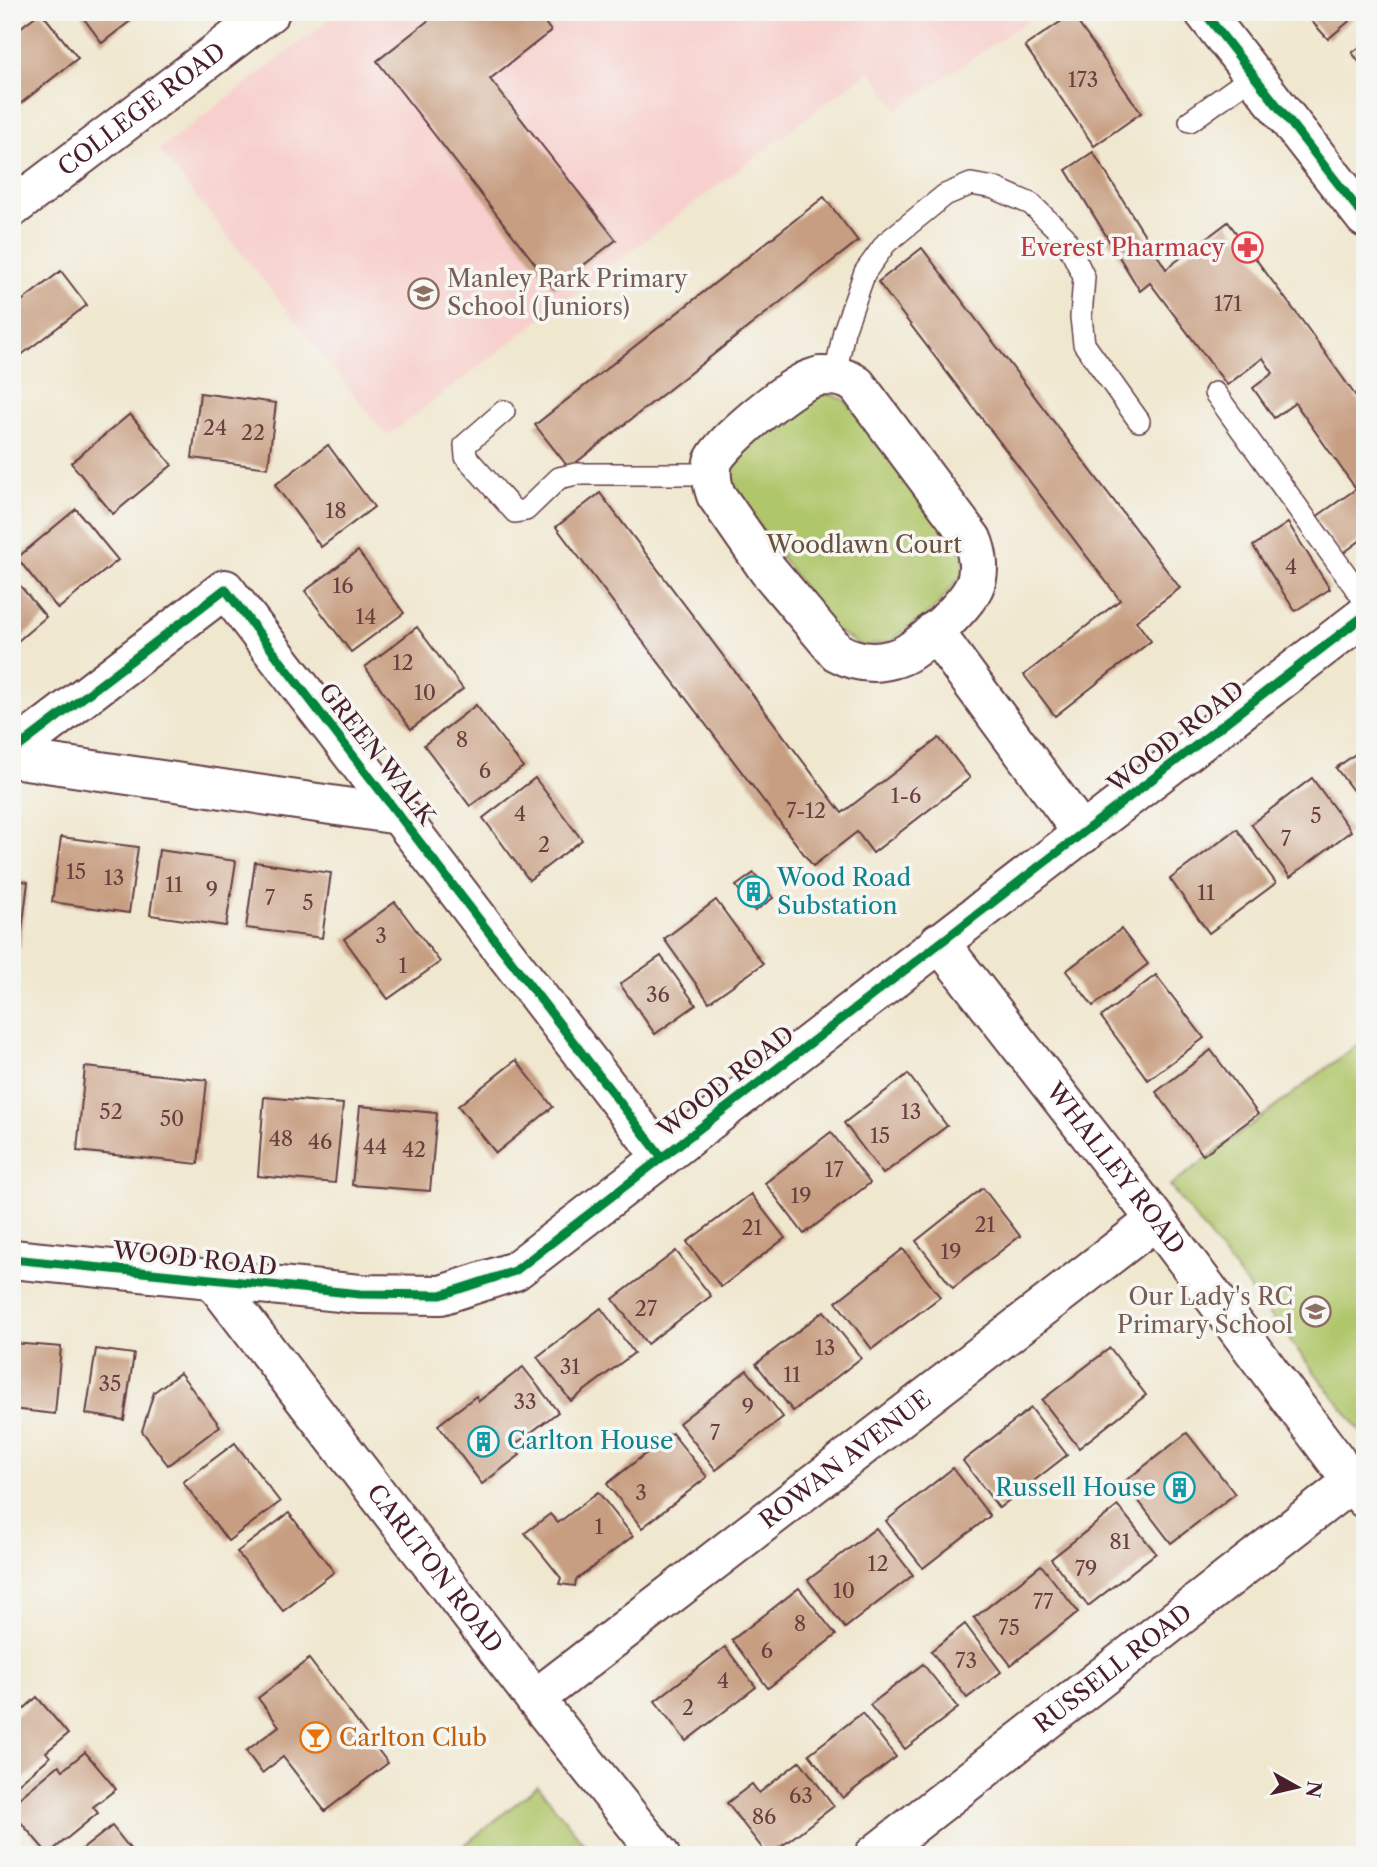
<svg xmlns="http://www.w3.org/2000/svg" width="1377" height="1867" viewBox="0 0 1377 1867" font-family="'Libre Caslon Text',serif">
<rect width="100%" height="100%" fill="#f6f6f2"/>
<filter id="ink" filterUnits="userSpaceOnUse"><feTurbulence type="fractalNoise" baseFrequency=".0143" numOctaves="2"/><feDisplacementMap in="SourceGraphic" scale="14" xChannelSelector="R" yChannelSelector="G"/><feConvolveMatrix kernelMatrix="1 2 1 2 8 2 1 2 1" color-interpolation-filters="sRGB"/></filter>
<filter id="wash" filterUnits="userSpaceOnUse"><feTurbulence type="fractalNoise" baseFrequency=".00686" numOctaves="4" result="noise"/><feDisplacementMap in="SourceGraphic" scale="28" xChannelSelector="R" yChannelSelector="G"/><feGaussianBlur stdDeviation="1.57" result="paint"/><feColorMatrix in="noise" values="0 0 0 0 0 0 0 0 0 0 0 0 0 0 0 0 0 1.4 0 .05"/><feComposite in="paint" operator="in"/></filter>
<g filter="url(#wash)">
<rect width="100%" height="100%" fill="#f0e7cf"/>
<path fill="#f7d0cd" d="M340 12H1040L898 109 870 70 387 436 159 150Z"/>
<g fill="#b0c66a" stroke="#7d724a" stroke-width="2">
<path d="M817 393 832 395 845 400 963 551V574L934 609 891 641 863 647 833 629 730 485 731 469 748 444Z"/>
<path d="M1365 1039V1437L1170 1186Z"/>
<path d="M538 1786 593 1855H452Z"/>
</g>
<g id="blocks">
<g fill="#c79e81">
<path d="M41 12 78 58 20 104 12 94V34Z"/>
<path d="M79 12H142L102 43Z"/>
<path d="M439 12H537L551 31 490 79 616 240 554 288 377 61Z"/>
<path d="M1303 12H1360L1328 39Z"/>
<path d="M1072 14 1141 113 1094 146 1025 46Z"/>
<path d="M1365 43V69L1352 53Z"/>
<path d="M1093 152 1166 269 1228 222 1306 326 1365 409V537L1342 554 1316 517 1356 489 1295 403 1274 418 1253 388 1273 373 1263 358 1227 385 1150 283 1140 291 1066 170Z"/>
<path d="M824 197 858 241 569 468 535 425Z"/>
<path d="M922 248 1180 588 1136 621 1151 641 1055 716 1024 675 1120 600 878 282Z"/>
<path d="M61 271 87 305 12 362V317L19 313 14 307Z"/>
<path d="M200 393 276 403 268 468 192 458Z"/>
<path d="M130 414 172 465 113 514 71 463Z"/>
<path d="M328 445 374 507 321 547 275 485Z"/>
<path d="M600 493 842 813 939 738 970 778 873 853 857 832 813 866 556 527Z"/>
<path d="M76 509 118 560 58 609 17 558Z"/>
<path d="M1288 523 1330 589 1295 611 1253 546Z"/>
<path d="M358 551 404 613 351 652 305 591Z"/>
<path d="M12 576 46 617 12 646Z"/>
<path d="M417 627 463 689 411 729 365 667Z"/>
<path d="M476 705 523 767 470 806 424 745Z"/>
<path d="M1365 747V807L1336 768Z"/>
<path d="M535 778 582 840 529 880 483 818Z"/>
<path d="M1312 778 1351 831 1290 877 1251 824Z"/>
<path d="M1237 829 1276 883 1209 933 1170 879Z"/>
<path d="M61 837 138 847 129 913 52 902Z"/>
<path d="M159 850 236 861 226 926 150 915Z"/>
<path d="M255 862 331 873 322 938 246 928Z"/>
<path d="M754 873 773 898 755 911 736 886Z"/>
<path d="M12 879 28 882 20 947 12 946Z"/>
<path d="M716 900 763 964 709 1002 664 939Z"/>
<path d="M395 902 440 962 388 999 344 939Z"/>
<path d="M1121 929 1148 964 1093 1006 1066 971Z"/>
<path d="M661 956 696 1005 655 1034 620 984Z"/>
<path d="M1156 975 1204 1038 1148 1080 1101 1017Z"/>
<path d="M1211 1050 1258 1114 1203 1155 1156 1092Z"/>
<path d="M516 1060 553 1107 496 1153 458 1106Z"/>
<path d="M85 1067 207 1080 198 1164 77 1151Z"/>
<path d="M908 1074 947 1126 883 1174 844 1123Z"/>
<path d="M264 1097 343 1104 335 1183 258 1176Z"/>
<path d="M360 1106 437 1113 430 1191 352 1185Z"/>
<path d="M831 1132 870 1183 804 1234 765 1183Z"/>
<path d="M983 1188 1020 1236 953 1288 916 1241Z"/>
<path d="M751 1194 785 1238 721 1287 687 1242Z"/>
<path d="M903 1249 940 1297 872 1349 836 1302Z"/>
<path d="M676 1251 711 1296 647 1344 613 1299Z"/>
<path d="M601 1308 634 1353 571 1401 537 1357Z"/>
<path d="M824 1311 861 1358 793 1411 756 1364Z"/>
<path d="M12 1343 61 1347 55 1414 12 1409Z"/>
<path d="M1110 1348 1146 1395 1079 1448 1042 1400Z"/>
<path d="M96 1349 134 1354 124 1420 86 1414Z"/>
<path d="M523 1367 558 1412 513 1446 520 1455 482 1484 438 1425 476 1396 479 1401Z"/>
<path d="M747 1370 783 1417 716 1470 679 1423Z"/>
<path d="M180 1373 220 1426 168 1465 142 1431 154 1392Z"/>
<path d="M1031 1408 1067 1455 999 1508 963 1461Z"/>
<path d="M672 1433 707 1477 642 1528 607 1484Z"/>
<path d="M1187 1433 1235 1494 1171 1543 1124 1482Z"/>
<path d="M235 1443 280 1502 228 1541 183 1482Z"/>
<path d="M953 1468 990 1516 923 1568 886 1521Z"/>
<path d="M598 1492 633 1536 576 1580 575 1586 559 1584 561 1578 525 1533 550 1514 558 1523Z"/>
<path d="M1118 1506 1156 1553 1088 1606 1051 1559Z"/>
<path d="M289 1513 334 1572 283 1611 237 1552Z"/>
<path d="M876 1528 913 1575 845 1628 808 1580Z"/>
<path d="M1041 1565 1078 1612 1011 1665 974 1618Z"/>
<path d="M799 1588 836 1635 768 1688 732 1640Z"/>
<path d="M965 1624 1001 1672 967 1698 931 1651Z"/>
<path d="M725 1647 756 1687 686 1741 655 1701Z"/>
<path d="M309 1659 388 1763 325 1811 283 1757 262 1773 246 1751 279 1726 258 1698Z"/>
<path d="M923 1664 958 1708 905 1749 870 1705Z"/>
<path d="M37 1697 68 1734 46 1752 50 1757 12 1789V1712L16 1716Z"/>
<path d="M862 1713 896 1757 843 1798 809 1754Z"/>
<path d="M85 1752 116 1789 93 1807 98 1813 48 1854 12 1812V1804L59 1765 63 1770Z"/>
<path d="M800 1761 834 1806 778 1849 777 1855 761 1854 762 1848 727 1803 752 1784 759 1793Z"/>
<path d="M112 1826 135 1855H75Z"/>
</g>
</g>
</g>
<g filter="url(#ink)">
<use href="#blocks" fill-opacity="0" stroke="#633d44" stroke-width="2"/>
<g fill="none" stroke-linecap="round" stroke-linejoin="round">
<defs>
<g id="lane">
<path d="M1190 121 1254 75"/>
<path d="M835 376 844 331 865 272 886 243 945 195 971 184 994 188 1031 204 1064 236 1084 277 1081 317 1084 344 1139 421"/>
<path d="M1215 393 1365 601"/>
<path d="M504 411 465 445 466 457 515 512 526 510 559 478 576 474H711"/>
</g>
<g id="street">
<path id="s1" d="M12 208 270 12"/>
<path d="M820 376C835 376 845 376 857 385L972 539C978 553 981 572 974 587 964 607 929 639 909 652 900 658 884 662 873 662 860 662 848 658 837 652L768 570 716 495C712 484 710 474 713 462 720 443 784 392 804 382 809 379 815 378 820 376Z"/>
<path d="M934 631 1083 834"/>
<path d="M12 752 225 589 661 1156"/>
<path d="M12 758 399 815"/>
<path id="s2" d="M939 942 1156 1220 1365 1499"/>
<path d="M12 1259 360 1294 441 1295 515 1271 1365 615"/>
<path id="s3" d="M213 1280 535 1699 660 1855"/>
<path id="s4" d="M535 1699 1156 1220"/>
<path id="s5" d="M874 1855 1352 1482"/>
</g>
<path id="secondary" d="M1204 12 1365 218"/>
</defs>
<use href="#lane" stroke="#633d44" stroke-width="24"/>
<use href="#street" stroke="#633d44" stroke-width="42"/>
<use href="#secondary" stroke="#633d44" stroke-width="42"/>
<use href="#lane" stroke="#fff" stroke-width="21"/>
<use href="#street" stroke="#fff" stroke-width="38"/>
<use href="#secondary" stroke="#fff" stroke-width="38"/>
<defs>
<g id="cycleway">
<path d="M1204 12 1365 218"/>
<path d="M12 752 225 589 661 1156"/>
<path d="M12 1259 360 1294 441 1295 515 1271 1365 615"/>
</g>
</defs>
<use href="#cycleway" stroke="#f6f6f2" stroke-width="13"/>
<use href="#cycleway" stroke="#00873e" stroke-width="9"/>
</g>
</g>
<defs>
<symbol id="pharmacy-ring" viewBox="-11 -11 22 22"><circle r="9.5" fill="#f6f6f2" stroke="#e0444e" stroke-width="1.5"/><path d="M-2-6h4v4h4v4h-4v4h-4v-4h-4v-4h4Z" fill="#e0444e"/></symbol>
<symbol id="school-ring" viewBox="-11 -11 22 22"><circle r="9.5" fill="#f6f6f2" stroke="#8d6e63" stroke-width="1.5"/><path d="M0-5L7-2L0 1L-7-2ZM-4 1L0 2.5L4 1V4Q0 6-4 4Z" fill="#8d6e63"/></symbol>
<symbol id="building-ring" viewBox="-11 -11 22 22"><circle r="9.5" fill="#f6f6f2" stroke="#0f9aa8" stroke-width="1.5"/><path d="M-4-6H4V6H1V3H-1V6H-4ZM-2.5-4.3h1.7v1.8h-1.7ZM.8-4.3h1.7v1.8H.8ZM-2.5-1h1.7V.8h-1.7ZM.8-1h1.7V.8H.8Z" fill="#0f9aa8"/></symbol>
<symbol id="bar-ring" viewBox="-11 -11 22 22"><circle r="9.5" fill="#f6f6f2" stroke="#e8710a" stroke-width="1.5"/><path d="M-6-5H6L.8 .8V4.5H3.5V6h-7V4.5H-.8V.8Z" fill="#e8710a"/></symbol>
</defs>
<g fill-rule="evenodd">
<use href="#pharmacy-ring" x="1230" y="230" width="35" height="35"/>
<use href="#school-ring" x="406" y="276" width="35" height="35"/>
<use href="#building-ring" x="736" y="874" width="35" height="35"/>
<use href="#school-ring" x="1298" y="1294" width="35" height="35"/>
<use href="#building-ring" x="466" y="1424" width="35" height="35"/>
<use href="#building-ring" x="1162" y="1470" width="35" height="35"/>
<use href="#bar-ring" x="298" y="1720" width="35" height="35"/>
</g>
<g text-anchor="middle" stroke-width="7" stroke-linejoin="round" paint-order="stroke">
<g font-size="21" fill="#693f40">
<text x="1083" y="87">173</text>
<text x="1228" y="311">171</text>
<text x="215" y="435">24</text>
<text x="253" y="440">22</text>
<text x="336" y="518">18</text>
<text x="1291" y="574">4</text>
<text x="343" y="593">16</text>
<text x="366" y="624">14</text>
<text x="403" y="670">12</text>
<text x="425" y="700">10</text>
<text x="462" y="747">8</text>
<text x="485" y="778">6</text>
<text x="906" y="803">1-6</text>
<text x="806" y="818">7-12</text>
<text x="520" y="821">4</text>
<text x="1316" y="823">5</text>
<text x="1286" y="846">7</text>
<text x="544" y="852">2</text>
<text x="76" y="879">15</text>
<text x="114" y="885">13</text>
<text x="174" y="892">11</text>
<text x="212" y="897">9</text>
<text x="1206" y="900">11</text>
<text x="270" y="905">7</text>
<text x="308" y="910">5</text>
<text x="381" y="943">3</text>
<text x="403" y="973">1</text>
<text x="658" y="1002">36</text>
<text x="111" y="1119">52</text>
<text x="911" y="1119">13</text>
<text x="172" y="1126">50</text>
<text x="880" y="1143">15</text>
<text x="281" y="1146">48</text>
<text x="320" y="1149">46</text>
<text x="375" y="1154">44</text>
<text x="414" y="1157">42</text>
<text x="834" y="1177">17</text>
<text x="801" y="1203">19</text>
<text x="985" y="1232">21</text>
<text x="752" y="1235">21</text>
<text x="951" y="1259">19</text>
<text x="646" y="1316">27</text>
<text x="825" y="1355">13</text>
<text x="570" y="1374">31</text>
<text x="792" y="1382">11</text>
<text x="110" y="1391">35</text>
<text x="525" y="1409">33</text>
<text x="748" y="1414">9</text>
<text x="715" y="1440">7</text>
<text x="641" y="1500">3</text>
<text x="599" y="1534">1</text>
<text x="1120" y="1549">81</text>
<text x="878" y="1571">12</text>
<text x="1086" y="1576">79</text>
<text x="844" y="1598">10</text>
<text x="1043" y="1609">77</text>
<text x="800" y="1631">8</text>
<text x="1009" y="1635">75</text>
<text x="767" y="1658">6</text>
<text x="966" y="1668">73</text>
<text x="723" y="1688">4</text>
<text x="688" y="1715">2</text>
<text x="801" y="1803">63</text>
<text x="764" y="1824">86</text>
</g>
<g font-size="24" fill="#4a1f2b" stroke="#f6f6f2">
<text dy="8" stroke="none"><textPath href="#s1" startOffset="163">COLLEGE ROAD</textPath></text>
<text transform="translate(1176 737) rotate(-38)" y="8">WOOD ROAD</text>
<text transform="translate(377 754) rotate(52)" y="8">GREEN WALK</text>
<text transform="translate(726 1082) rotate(-38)" y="8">WOOD ROAD</text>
<text dy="8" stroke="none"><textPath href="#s2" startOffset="287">WHALLEY ROAD</textPath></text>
<text transform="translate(195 1259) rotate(6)" y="8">WOOD ROAD</text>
<text dy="8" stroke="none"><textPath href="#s4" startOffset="392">ROWAN AVENUE</textPath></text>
<text dy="8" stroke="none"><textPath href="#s3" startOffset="364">CARLTON ROAD</textPath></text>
<text dy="8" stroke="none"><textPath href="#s5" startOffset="303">RUSSELL ROAD</textPath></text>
</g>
<g font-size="24" fill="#be3a42" stroke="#f6f6f2" text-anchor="end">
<text x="1225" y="256">Everest Pharmacy</text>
</g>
<g font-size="24" fill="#785e54" stroke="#f6f6f2" text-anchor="start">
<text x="447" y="287">Manley Park Primary<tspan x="447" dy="28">School (Juniors)</tspan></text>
<text x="1293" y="1305" text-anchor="end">Our Lady's RC<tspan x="1293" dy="28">Primary School</tspan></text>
</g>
<g font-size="24" fill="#69513e" stroke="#f6f6f2">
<text x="864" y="553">Woodlawn Court</text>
</g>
<g font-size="24" fill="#0d838f" stroke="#f6f6f2" text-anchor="start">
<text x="777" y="886">Wood Road<tspan x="777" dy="28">Substation</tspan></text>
<text x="507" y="1449">Carlton House</text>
<text x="1156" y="1496" text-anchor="end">Russell House</text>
</g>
<g font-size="24" fill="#c56008" stroke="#f6f6f2" text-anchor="start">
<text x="339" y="1746">Carlton Club</text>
</g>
</g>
<rect width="1377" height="1867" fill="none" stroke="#f6f6f2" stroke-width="42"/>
<g transform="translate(1297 1787) rotate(98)" stroke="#f6f6f2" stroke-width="5" paint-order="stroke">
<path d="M0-5L12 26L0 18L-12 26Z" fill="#4a1f2b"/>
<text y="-10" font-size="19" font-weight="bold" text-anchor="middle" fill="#4a1f2b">N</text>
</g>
</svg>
